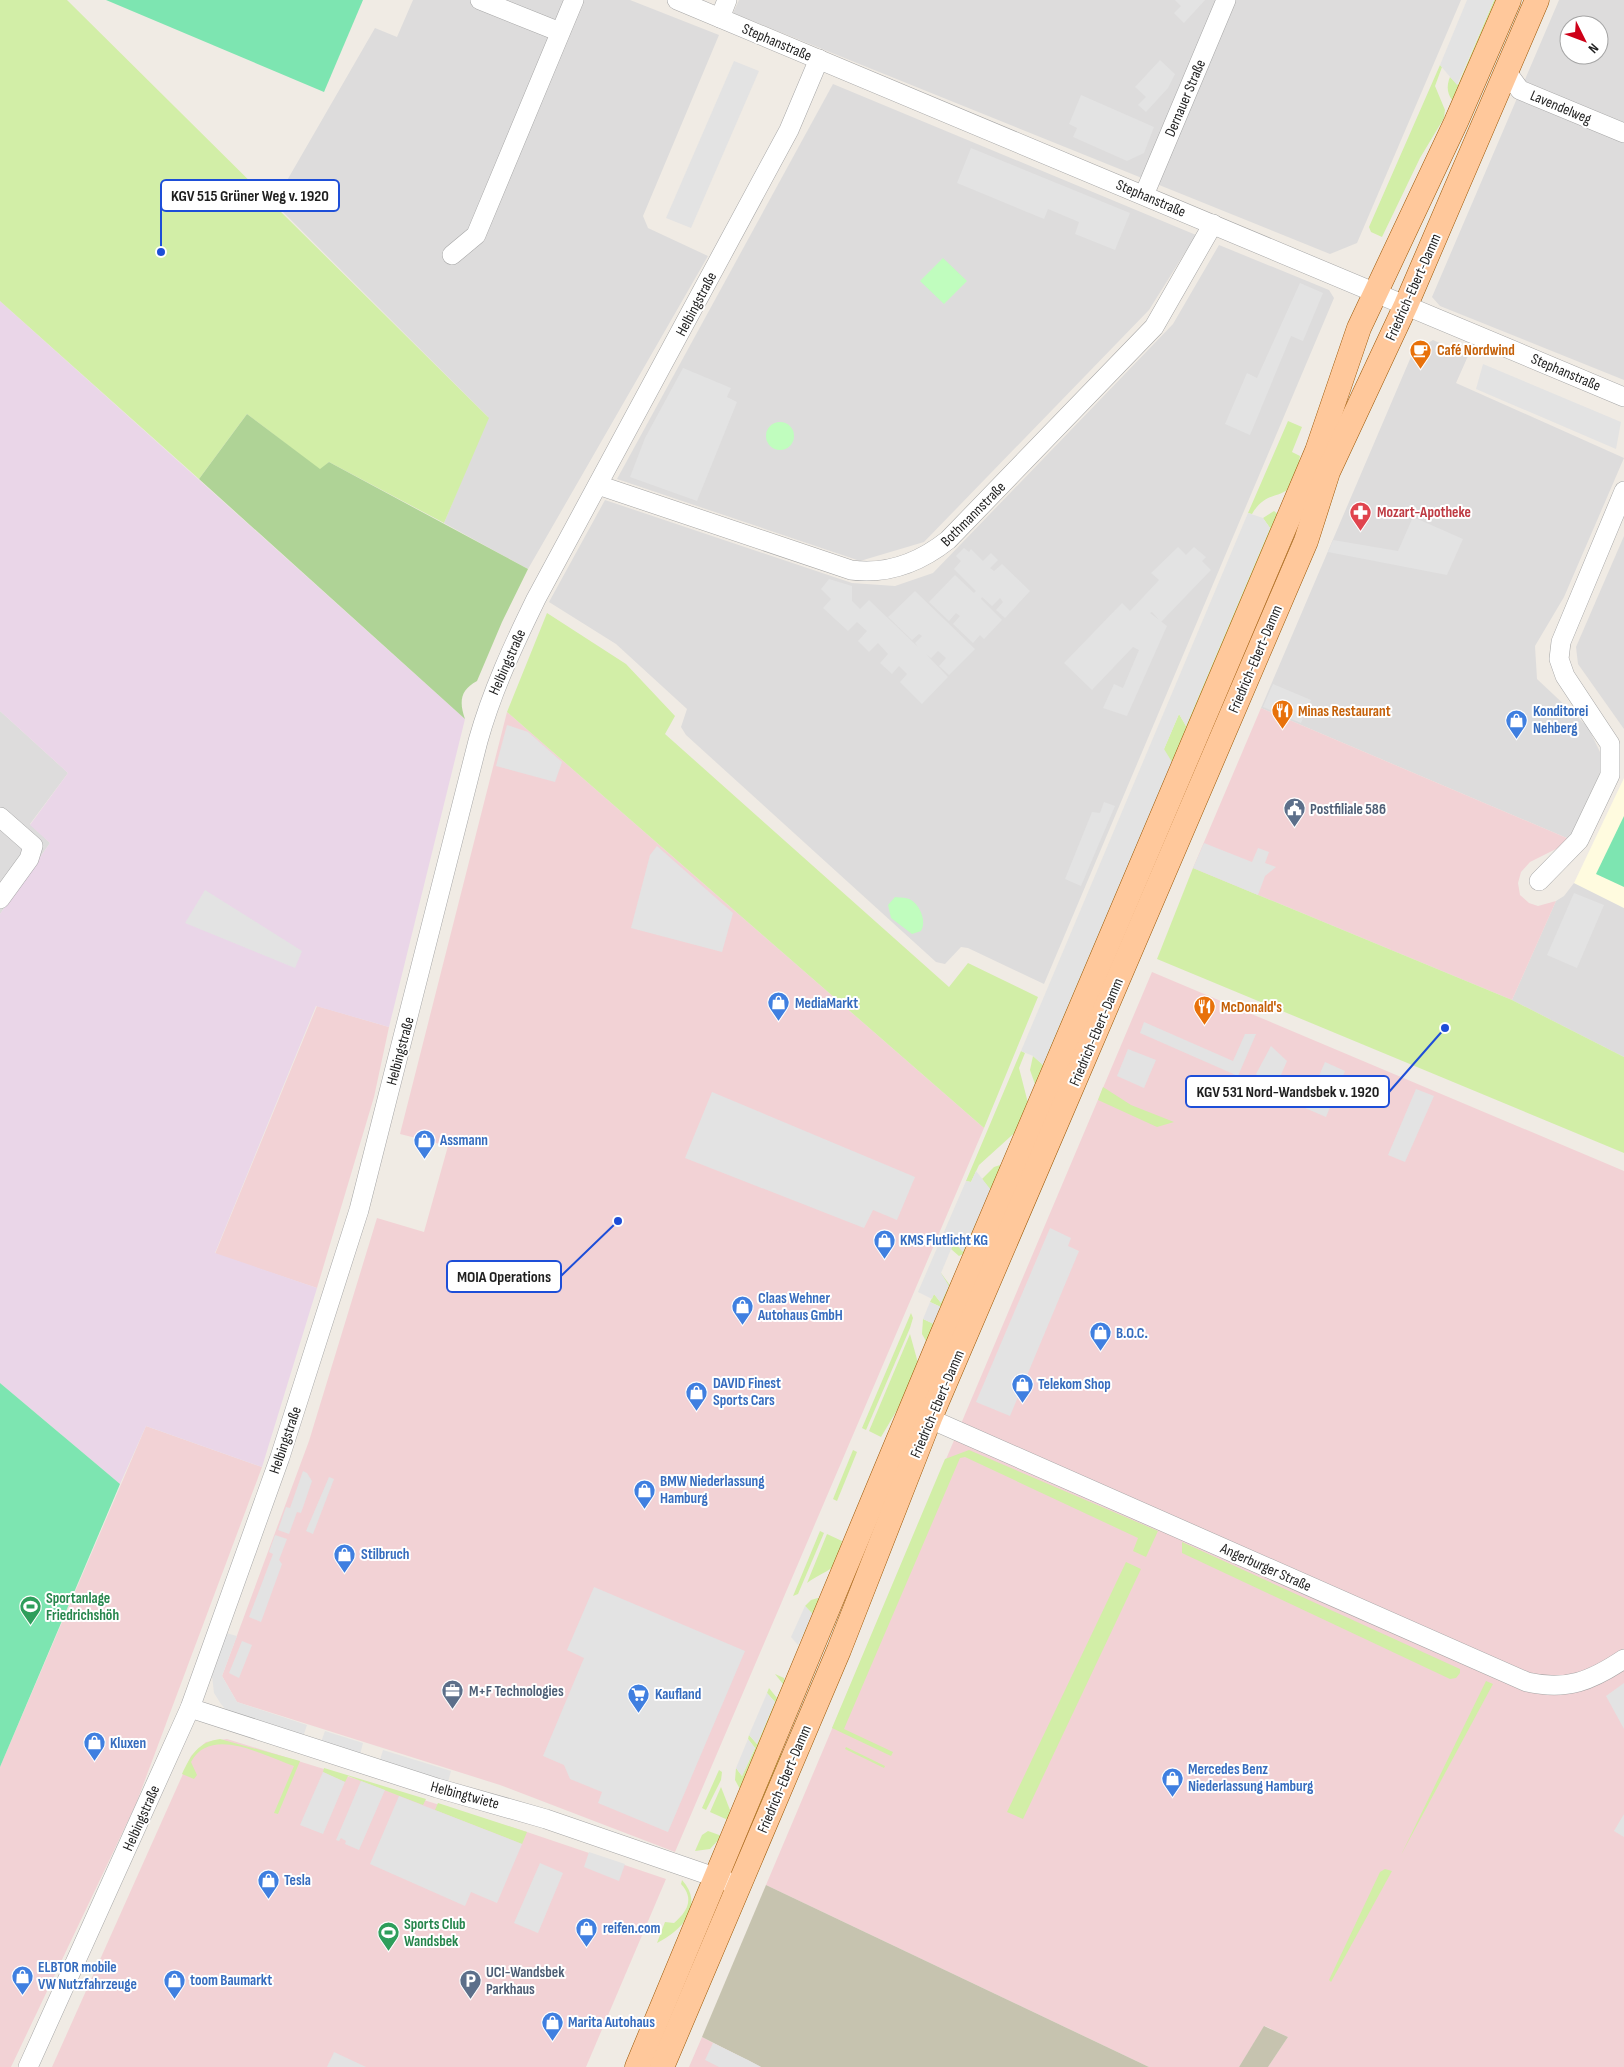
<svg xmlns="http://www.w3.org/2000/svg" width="1624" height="2067" viewBox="0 0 1624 2067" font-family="'Sofia Sans Condensed',sans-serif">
<rect width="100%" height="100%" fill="#f0ebe4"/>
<g fill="#dddcdc" fill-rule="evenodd">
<path d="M413 0H630L719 35 643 216 648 228 708 256 528 569 444 523 488 417 274 203 375 28 397 37Z"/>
<path d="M739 0H1461L1357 243 1330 254 733 13Z"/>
<path d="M1559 0H1624V380L1440 306 1432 297ZM1569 25H1599V55H1569Z"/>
<path d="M833 84 1196 235 1149 310 924 542 860 561 617 479Z"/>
<path d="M1219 245 1329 290 1334 298 1044 984 968 948 961 947 945 964 936 962 686 735 681 727 687 709 616 644 549 602 605 500 852 583 895 586 933 573 1173 324Z"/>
<path d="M1433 340 1468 356 1456 383 1624 458 1564 597 1535 646 1537 679 1588 727 1600 752V773L1569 839 1261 708 1413 352Z"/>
<path d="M1624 536V729L1578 664 1576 647Z"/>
<path d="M0 711 68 773 30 824 50 843 0 914Z"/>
<path d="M1574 883 1624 908V1057L1512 1000 1556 901 1564 896Z"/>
</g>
<g fill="#f2d2d5">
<path d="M1261 708 1569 839 1558 848 1530 862 1521 872 1518 883 1520 895 1529 903 1538 906 1556 901 1512 1000 1193 868Z"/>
<path d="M507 712 984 1128 675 1852 500 1785 237 1702 222 1676 309 1441 377 1218 424 1232 448 1146 400 1134Z"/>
<path d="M1152 972 1624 1171V2067H1268L1288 2037 1265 2026 1239 2067H1149L766 1885Z"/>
<path d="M317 1006 389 1027 374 1097 317 1288 215 1254Z"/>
<path d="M146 1426 262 1467 136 1804 11 2067H0V1767Z"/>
<path d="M227 1739 527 1832 666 1879 586 2067H52L191 1756 206 1742Z"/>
<path d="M702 2037 719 2046 761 2067H689Z"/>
</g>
<path fill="#ead6e8" d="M0 301 465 719 389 1027 316 1006 215 1253 317 1288 262 1467 146 1426 120 1484 0 1383V914L50 843 30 825 68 773 0 711Z"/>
<path fill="#fffbdf" d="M1624 778V908L1574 883Z"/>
<g fill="#c6c3af">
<path d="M766 1885 1149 2067H761L702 2037Z"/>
<path d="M1264 2026 1288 2037 1268 2067H1239Z"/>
</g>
<g fill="#d2eea7">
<path d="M0 0H67L489 418 444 523 329 462 320 470 247 414 199 479 0 301Z"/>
<path d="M1494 0H1501L1455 103C1447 96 1446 86 1450 77L1458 85Z"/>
<path d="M1440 65 1442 67 1435 86 1445 110 1444 118 1420 158 1382 237 1371 232 1369 227Z"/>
<path d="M1288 421 1302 427 1292 452 1300 456C1298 466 1298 479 1290 487 1280 499 1265 491 1252 514L1248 513Z"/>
<path d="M1274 511 1279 515 1036 1087 1030 1070 1033 1056 1043 1065 1164 749 1179 714 1186 726 1270 528 1263 518Z"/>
<path d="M547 613 626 664 675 716 665 734 949 987 968 963 1038 997 984 1128 507 712Z"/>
<path d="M1193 868 1512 1000 1624 1057V1153L1157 959Z"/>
<path d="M1021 1051 1025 1053 1019 1068 1028 1103 1021 1127 979 1165 971 1182 966 1181Z"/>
<path d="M1103 1087 1131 1105 1174 1122 1157 1127 1098 1100Z"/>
<path d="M1003 1164 967 1252 959 1256 951 1249 955 1242 962 1251 991 1191 982 1179 994 1167Z"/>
<path d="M941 1273 952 1288 943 1308 930 1302 934 1294 941 1303Z"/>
<path d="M911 1313 913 1318 910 1328 866 1430 862 1428Z"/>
<path d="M923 1319 936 1325 927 1343 922 1334Z"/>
<path d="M910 1334 918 1363 900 1405 881 1437 869 1431Z"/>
<path d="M853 1450 857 1452 837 1501 833 1499Z"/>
<path d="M969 1450 1158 1531 1146 1557 1133 1551 1138 1538 965 1457 960 1458 844 1729 893 1752 891 1756 832 1728 945 1459Z"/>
<path d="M820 1531 824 1533 798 1594 793 1596Z"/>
<path d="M827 1534 842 1541C835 1575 831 1566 807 1583Z"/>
<path d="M1182 1542 1460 1669V1673L1456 1678 1450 1679 1182 1553Z"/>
<path d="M1126 1562 1141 1569 1023 1819 1007 1812Z"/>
<path d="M818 1598H823L806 1638 803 1636 812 1614 805 1606 811 1600Z"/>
<path d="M775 1674 784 1678 786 1689 741 1791 735 1780 736 1768 742 1776 755 1748 748 1739 749 1735 757 1744 775 1702 767 1693 769 1688 777 1698 783 1684Z"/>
<path d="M1486 1681 1493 1684 1401 1855Z"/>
<path d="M220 1739 300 1761 278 1814 274 1813 294 1766C264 1756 211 1725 191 1762L197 1775 194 1779 182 1774C191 1755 198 1742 220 1739Z"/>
<path d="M846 1747 885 1766 884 1768 845 1749Z"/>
<path d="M780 1753 783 1755 752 1830 747 1828Z"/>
<path d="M324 1768 426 1799 423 1805 348 1776 345 1782 323 1772Z"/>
<path d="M719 1770 722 1772 721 1780 706 1810 702 1808Z"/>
<path d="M721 1787 730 1810 728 1820 710 1812Z"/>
<path d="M438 1803 527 1832 522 1844 435 1810Z"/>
<path d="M708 1831 722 1836 710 1849 695 1851 702 1835Z"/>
<path d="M1385 1869 1392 1871 1331 1982 1329 1980 1380 1872Z"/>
<path d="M682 1880C705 1905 682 1931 657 1943L665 1922 674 1923C687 1912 695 1899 681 1884Z"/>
</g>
<path fill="#afd396" d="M247 414 320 469 329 462 528 569 502 622 477 681C460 690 459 702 465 719L199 479Z"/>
<g fill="#c0fdbe">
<path d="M943 258 967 281 944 304 920 281Z"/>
<circle cx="780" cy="436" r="14"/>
<path d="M895 897C900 898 907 897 911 900 920 905 927 922 921 931L912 934 891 918 888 905Z"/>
</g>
<g fill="#7de5b1">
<path d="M106 0H363L324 92Z"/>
<path d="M1624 816V887L1596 874Z"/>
<path d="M0 1383 120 1484 0 1767Z"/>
</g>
<g fill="#e3e3e3">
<path d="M1175 0H1205L1184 23 1174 13 1181 6Z"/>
<path d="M1467 0H1494L1457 85 1440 65Z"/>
<path d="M1160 60 1175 74 1168 88 1146 112 1138 105 1146 97 1135 87Z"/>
<path d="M734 61 759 71 691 228 666 218Z"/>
<path d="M1081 95 1154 127 1144 153 1127 161 1073 137 1077 128 1069 124Z"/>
<path d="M971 148 1130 213 1115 250 1075 234 1079 222 1048 209 1044 219 957 183Z"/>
<path d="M1300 283 1323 293 1303 341 1291 336 1250 435 1225 424 1247 373 1257 378Z"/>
<path d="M1483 364 1621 422 1616 449 1476 389Z"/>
<path d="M683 368 731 388 727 397 737 402 697 501 630 477 645 438Z"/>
<path d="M1248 513 1263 518 1270 528 1186 726 1179 714 1164 749 1172 762 1043 1065 1033 1056 1021 1051Z"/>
<path d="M1413 517 1463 539 1447 575 1328 552 1333 540 1398 551Z"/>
<path d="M1178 547 1186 555 1194 547 1206 557 1202 561 1211 570 1161 622 1152 612 1150 613 1167 626 1127 716 1103 708 1114 684 1123 688 1139 650 1133 647 1092 690 1064 663 1122 603 1130 611 1159 580 1151 573Z"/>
<path d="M964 548 969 552 971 549 983 561 991 553 998 560 990 568 994 571 1002 564 1030 591 1005 618 996 610 1003 602 1000 598 992 606 982 597 981 599 1002 620 984 639 980 635 973 643 953 624 960 616 956 613 949 621 929 602 955 575 974 593 976 591 954 569 961 561 956 556Z"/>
<path d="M829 579 852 586V601L860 609 869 600 918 647 915 643 922 636 919 634 912 640 888 617 915 591 975 649 949 675 939 666 946 658 938 651 931 658 926 654 948 677 922 704 900 682 907 674 899 666 892 674 880 663 888 654 878 643 869 652 858 641 867 631 857 622 848 631 823 608 831 599 821 589Z"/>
<path d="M1273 684 1311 700 1301 723 1263 707Z"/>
<path d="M507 725 528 732 562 762 555 782 496 766Z"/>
<path d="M1104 802 1115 806 1081 886 1065 879 1092 812 1100 813Z"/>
<path d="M1204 843 1252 862 1258 848 1269 852 1265 863 1276 867 1265 876 1258 895 1193 868Z"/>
<path d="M657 846 733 913 722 952 631 928 650 855Z"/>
<path d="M205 890 302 951 295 968 185 923Z"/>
<path d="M1574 893 1604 905 1577 968 1547 955Z"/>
<path d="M1144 1022 1233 1061 1245 1034H1256L1238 1076 1140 1033Z"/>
<path d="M1271 1046 1287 1061 1276 1086 1269 1077 1263 1082 1256 1074Z"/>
<path d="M1128 1049 1156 1060 1144 1088 1117 1076Z"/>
<path d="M1325 1062 1345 1071 1326 1117 1305 1108Z"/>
<path d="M1416 1089 1434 1096 1405 1162 1388 1155Z"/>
<path d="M712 1092 915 1177 897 1220 873 1210 864 1228 685 1158Z"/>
<path d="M976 1171 991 1190 963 1252 954 1242 941 1273 949 1286 941 1303 934 1294 932 1299 918 1292 966 1181 971 1182Z"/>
<path d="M1050 1228 1071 1238 1068 1246 1079 1251 1010 1416 976 1402Z"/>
<path d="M930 1302 943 1308 936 1325 923 1319Z"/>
<path d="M303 1471 307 1473 312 1481 301 1513 297 1512 289 1534 278 1530 286 1507 290 1508Z"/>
<path d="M329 1477 334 1479 313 1534 306 1531Z"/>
<path d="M275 1535 287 1539 279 1560 282 1564 261 1622 249 1617 273 1554 269 1552Z"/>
<path d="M594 1587 745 1651 668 1832 598 1803 602 1792 570 1779 564 1765 543 1756 584 1658 567 1650Z"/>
<path d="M805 1606 813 1614 798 1645 791 1637Z"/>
<path d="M226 1633 237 1636 222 1676 237 1702 307 1725 303 1737 228 1712 221 1704 214 1693 212 1676Z"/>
<path d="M242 1641 252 1645 239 1678 229 1673Z"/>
<path d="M1624 1683V1729L1606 1696Z"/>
<path d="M767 1693 775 1702 757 1744 749 1735Z"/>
<path d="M325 1731 363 1743 360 1755 321 1742Z"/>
<path d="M748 1739 755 1748 742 1776 736 1768Z"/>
<path d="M383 1750 451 1771 448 1782 380 1760Z"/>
<path d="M323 1772 345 1782 323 1834 300 1825Z"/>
<path d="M361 1781 385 1790 359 1850 345 1844 346 1841 341 1838 339 1841 336 1840Z"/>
<path d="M399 1796 522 1844 497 1903 471 1892 465 1906 370 1864Z"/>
<path d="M1624 1814V1837L1614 1831Z"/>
<path d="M589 1852 625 1864 619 1881 584 1867Z"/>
<path d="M540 1863 563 1873 538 1933 514 1923Z"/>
<path d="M713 2043 748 2060 761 2067H719L705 2060Z"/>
<path d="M334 2052 366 2067H327Z"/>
</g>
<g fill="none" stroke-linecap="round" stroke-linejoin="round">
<defs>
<g id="minor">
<path d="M480 0 560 32"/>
<path d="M677 0 1624 397"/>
<path d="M720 18 727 0"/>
<path d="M1506 71 1520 90 1624 133"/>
<path d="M1144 195 1226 0"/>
<path d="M452 255 476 235 574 0"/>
<path d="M598 485 851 570C888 575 919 563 948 540L1154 327 1213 224"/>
<path d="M0 817 33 846 29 859 0 899"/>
<path d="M1539 881 1579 840 1610 775V744L1565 676 1559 659 1561 642 1624 491"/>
<path d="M919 1414 1527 1682C1567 1691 1591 1681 1624 1659"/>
<path d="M190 1708 437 1788 546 1819 729 1882"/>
<path d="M28 2067 190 1708 280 1457 359 1210 478 741C492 691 513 646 536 599L789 130 819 59"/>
</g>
<g id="major">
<path d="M637 2067 941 1337 1317 451 1359 328 1456 122 1509 0"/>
<path d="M662 2067 839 1650 930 1418 1306 541 1328 472 1406 305 1537 0"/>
</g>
</defs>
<use href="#minor" stroke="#a6a6a6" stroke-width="20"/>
<use href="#major" stroke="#9a5500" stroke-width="25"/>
<use href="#minor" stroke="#fff" stroke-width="19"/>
<use href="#major" stroke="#ffc89b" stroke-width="24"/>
</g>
<defs>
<symbol id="cafe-pin" viewBox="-11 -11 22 30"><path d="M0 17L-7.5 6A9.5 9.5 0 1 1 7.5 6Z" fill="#e8710a" stroke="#fff"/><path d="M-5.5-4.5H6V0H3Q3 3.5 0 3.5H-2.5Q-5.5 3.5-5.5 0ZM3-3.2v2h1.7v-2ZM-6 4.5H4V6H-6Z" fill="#fff"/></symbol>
<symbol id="pharmacy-pin" viewBox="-11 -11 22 30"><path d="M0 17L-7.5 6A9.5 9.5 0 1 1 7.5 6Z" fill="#e0444e" stroke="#fff"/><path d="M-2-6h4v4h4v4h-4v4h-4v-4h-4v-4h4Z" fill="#fff"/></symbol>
<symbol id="restaurant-pin" viewBox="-11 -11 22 30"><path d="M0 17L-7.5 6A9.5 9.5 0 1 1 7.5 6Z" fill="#e8710a" stroke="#fff"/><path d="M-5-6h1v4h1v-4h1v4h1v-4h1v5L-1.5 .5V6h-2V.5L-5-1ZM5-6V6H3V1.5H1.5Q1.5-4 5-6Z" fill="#fff"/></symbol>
<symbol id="shop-pin" viewBox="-11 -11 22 30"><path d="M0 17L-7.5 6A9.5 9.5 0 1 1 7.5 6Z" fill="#3f7fe0" stroke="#fff"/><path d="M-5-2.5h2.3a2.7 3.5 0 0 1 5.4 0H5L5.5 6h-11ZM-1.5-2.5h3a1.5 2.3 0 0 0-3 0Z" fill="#fff"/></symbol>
<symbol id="civic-pin" viewBox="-11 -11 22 30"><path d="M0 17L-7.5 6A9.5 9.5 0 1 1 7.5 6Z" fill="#5c6f8a" stroke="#fff"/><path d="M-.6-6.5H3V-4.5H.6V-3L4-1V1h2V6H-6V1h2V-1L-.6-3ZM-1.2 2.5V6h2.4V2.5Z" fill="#fff"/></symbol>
<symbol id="stadium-pin" viewBox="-11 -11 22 30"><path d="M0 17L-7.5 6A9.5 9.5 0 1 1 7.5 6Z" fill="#2e9e5b" stroke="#fff"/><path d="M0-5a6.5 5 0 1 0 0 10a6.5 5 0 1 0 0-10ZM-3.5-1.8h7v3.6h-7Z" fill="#fff"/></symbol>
<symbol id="office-pin" viewBox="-11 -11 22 30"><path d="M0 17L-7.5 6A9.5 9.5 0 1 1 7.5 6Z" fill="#5c6f8a" stroke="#fff"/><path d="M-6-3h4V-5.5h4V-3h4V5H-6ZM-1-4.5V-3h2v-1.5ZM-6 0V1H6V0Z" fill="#fff"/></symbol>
<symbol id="supermarket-pin" viewBox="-11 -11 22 30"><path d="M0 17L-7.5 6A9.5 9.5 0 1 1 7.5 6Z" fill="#3f7fe0" stroke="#fff"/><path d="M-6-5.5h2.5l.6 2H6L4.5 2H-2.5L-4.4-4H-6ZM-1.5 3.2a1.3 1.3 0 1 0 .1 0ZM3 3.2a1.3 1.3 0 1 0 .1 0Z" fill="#fff"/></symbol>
<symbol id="parking-pin" viewBox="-11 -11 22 30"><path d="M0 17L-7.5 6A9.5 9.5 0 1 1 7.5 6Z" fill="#5c6f8a" stroke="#fff"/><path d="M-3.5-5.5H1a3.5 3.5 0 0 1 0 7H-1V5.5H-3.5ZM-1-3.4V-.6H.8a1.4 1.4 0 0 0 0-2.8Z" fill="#fff"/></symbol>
</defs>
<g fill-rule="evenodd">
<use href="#cafe-pin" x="1408" y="338" width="25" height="34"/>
<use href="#pharmacy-pin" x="1348" y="500" width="25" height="34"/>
<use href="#restaurant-pin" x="1270" y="698" width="25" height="34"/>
<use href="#shop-pin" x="1504" y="708" width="25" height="34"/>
<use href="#civic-pin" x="1282" y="796" width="25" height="34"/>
<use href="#shop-pin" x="766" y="990" width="25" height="34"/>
<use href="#restaurant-pin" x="1192" y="994" width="25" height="34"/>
<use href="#shop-pin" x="412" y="1128" width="25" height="34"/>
<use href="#shop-pin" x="872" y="1228" width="25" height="34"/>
<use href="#shop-pin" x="730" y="1294" width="25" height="34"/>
<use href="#shop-pin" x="1088" y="1320" width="25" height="34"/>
<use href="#shop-pin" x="1010" y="1372" width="25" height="34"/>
<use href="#shop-pin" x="684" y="1380" width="25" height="34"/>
<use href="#shop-pin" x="632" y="1478" width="25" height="34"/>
<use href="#shop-pin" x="332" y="1542" width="25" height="34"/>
<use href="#stadium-pin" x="18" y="1594" width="25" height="34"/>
<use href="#office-pin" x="440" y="1678" width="25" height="34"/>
<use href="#supermarket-pin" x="626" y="1682" width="25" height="34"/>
<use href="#shop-pin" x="82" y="1730" width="25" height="34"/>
<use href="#shop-pin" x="1160" y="1766" width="25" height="34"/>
<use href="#shop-pin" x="256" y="1868" width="25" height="34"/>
<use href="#shop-pin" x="574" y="1916" width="25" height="34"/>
<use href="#stadium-pin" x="376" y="1920" width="25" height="34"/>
<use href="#shop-pin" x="10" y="1964" width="25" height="34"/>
<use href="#shop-pin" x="162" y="1968" width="25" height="34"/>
<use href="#parking-pin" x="458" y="1968" width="25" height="34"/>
<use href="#shop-pin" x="540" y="2010" width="25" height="34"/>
</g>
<g text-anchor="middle" stroke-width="4" stroke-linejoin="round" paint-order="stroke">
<g font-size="15" fill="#1f1f1f" stroke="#fff">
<text transform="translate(777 42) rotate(23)" y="5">Stephanstraße</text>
<text transform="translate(1185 98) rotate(-67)" y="5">Dernauer Straße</text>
<text transform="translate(1561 107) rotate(23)" y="5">Lavendelweg</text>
<text transform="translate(1151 198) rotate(23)" y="5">Stephanstraße</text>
<text transform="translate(1413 287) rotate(-66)" y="5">Friedrich-Ebert-Damm</text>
<text transform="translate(696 304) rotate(-62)" y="5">Helbingstraße</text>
<text transform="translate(1566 372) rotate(23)" y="5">Stephanstraße</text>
<text transform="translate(973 514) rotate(-45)" y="5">Bothmannstraße</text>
<text transform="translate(1255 659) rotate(-67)" y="5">Friedrich-Ebert-Damm</text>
<text transform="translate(507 662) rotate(-66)" y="5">Helbingstraße</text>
<text transform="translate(1096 1032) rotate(-67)" y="5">Friedrich-Ebert-Damm</text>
<text transform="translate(400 1051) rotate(-75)" y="5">Helbingstraße</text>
<text transform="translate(937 1404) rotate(-67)" y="5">Friedrich-Ebert-Damm</text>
<text transform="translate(285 1440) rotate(-71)" y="5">Helbingstraße</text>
<text transform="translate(1266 1567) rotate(24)" y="5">Angerburger Straße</text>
<text transform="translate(784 1779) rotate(-67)" y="5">Friedrich-Ebert-Damm</text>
<text transform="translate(465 1795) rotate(15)" y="5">Helbingtwiete</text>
<text transform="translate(141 1818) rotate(-66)" y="5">Helbingstraße</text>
</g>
<g font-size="15" font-weight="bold" fill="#c56008" stroke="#fff" text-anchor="start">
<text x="1437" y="355">Café Nordwind</text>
<text x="1298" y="716">Minas Restaurant</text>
<text x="1221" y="1012">McDonald's</text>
</g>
<g font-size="15" font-weight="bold" fill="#be3a42" stroke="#fff" text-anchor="start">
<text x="1377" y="517">Mozart-Apotheke</text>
</g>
<g font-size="15" font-weight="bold" fill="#366cbe" stroke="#fff" text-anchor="start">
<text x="1533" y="716">Konditorei<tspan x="1533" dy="17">Nehberg</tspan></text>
<text x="795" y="1008">MediaMarkt</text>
<text x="440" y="1145">Assmann</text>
<text x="900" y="1245">KMS Flutlicht KG</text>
<text x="758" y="1303">Claas Wehner<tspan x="758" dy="17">Autohaus GmbH</tspan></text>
<text x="1116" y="1338">B.O.C.</text>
<text x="713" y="1388">DAVID Finest<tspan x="713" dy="17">Sports Cars</tspan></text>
<text x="1038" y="1389">Telekom Shop</text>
<text x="660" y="1486">BMW Niederlassung<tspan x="660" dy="17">Hamburg</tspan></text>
<text x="361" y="1559">Stilbruch</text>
<text x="655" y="1699">Kaufland</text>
<text x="110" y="1748">Kluxen</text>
<text x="1188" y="1774">Mercedes Benz<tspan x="1188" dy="17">Niederlassung Hamburg</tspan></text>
<text x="284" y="1885">Tesla</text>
<text x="603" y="1933">reifen.com</text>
<text x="38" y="1972">ELBTOR mobile<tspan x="38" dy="17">VW Nutzfahrzeuge</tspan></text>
<text x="190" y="1985">toom Baumarkt</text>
<text x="568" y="2027">Marita Autohaus</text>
</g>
<g font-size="15" font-weight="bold" fill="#4e5e75" stroke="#fff" text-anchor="start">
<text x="1310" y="814">Postfiliale 586</text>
<text x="469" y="1696">M+F Technologies</text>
<text x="486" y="1977">UCI-Wandsbek<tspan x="486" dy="17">Parkhaus</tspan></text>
</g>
<g font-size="15" font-weight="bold" fill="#27864d" stroke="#fff" text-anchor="start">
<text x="46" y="1603">Sportanlage<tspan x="46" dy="17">Friedrichshöh</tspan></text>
<text x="404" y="1929">Sports Club<tspan x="404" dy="17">Wandsbek</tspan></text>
</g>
</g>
<path fill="none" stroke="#1d4ed8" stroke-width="2" d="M161 252L161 196M1445 1028L1389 1092M618 1221L561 1276"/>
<g fill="#1d4ed8" stroke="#fff" stroke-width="2">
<circle cx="161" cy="252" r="5"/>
<circle cx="1445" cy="1028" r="5"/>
<circle cx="618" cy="1221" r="5"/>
</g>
<g fill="#fff" stroke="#1d4ed8" stroke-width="2">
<rect x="161" y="180" width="178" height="31" rx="5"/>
<rect x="1186" y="1076" width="203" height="31" rx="5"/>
<rect x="447" y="1261" width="114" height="31" rx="5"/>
</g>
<g font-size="16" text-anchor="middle" font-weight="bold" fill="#1f1f1f">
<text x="250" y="201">KGV 515 Grüner Weg v. 1920</text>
<text x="1288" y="1097">KGV 531 Nord-Wandsbek v. 1920</text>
<text x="504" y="1282">MOIA Operations</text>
</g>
<g transform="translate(1584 40) rotate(132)"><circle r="24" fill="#ffffff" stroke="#a5a5a5"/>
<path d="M0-4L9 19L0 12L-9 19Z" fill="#ce0018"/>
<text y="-8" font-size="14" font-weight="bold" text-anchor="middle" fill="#1f1f1f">N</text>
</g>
</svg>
